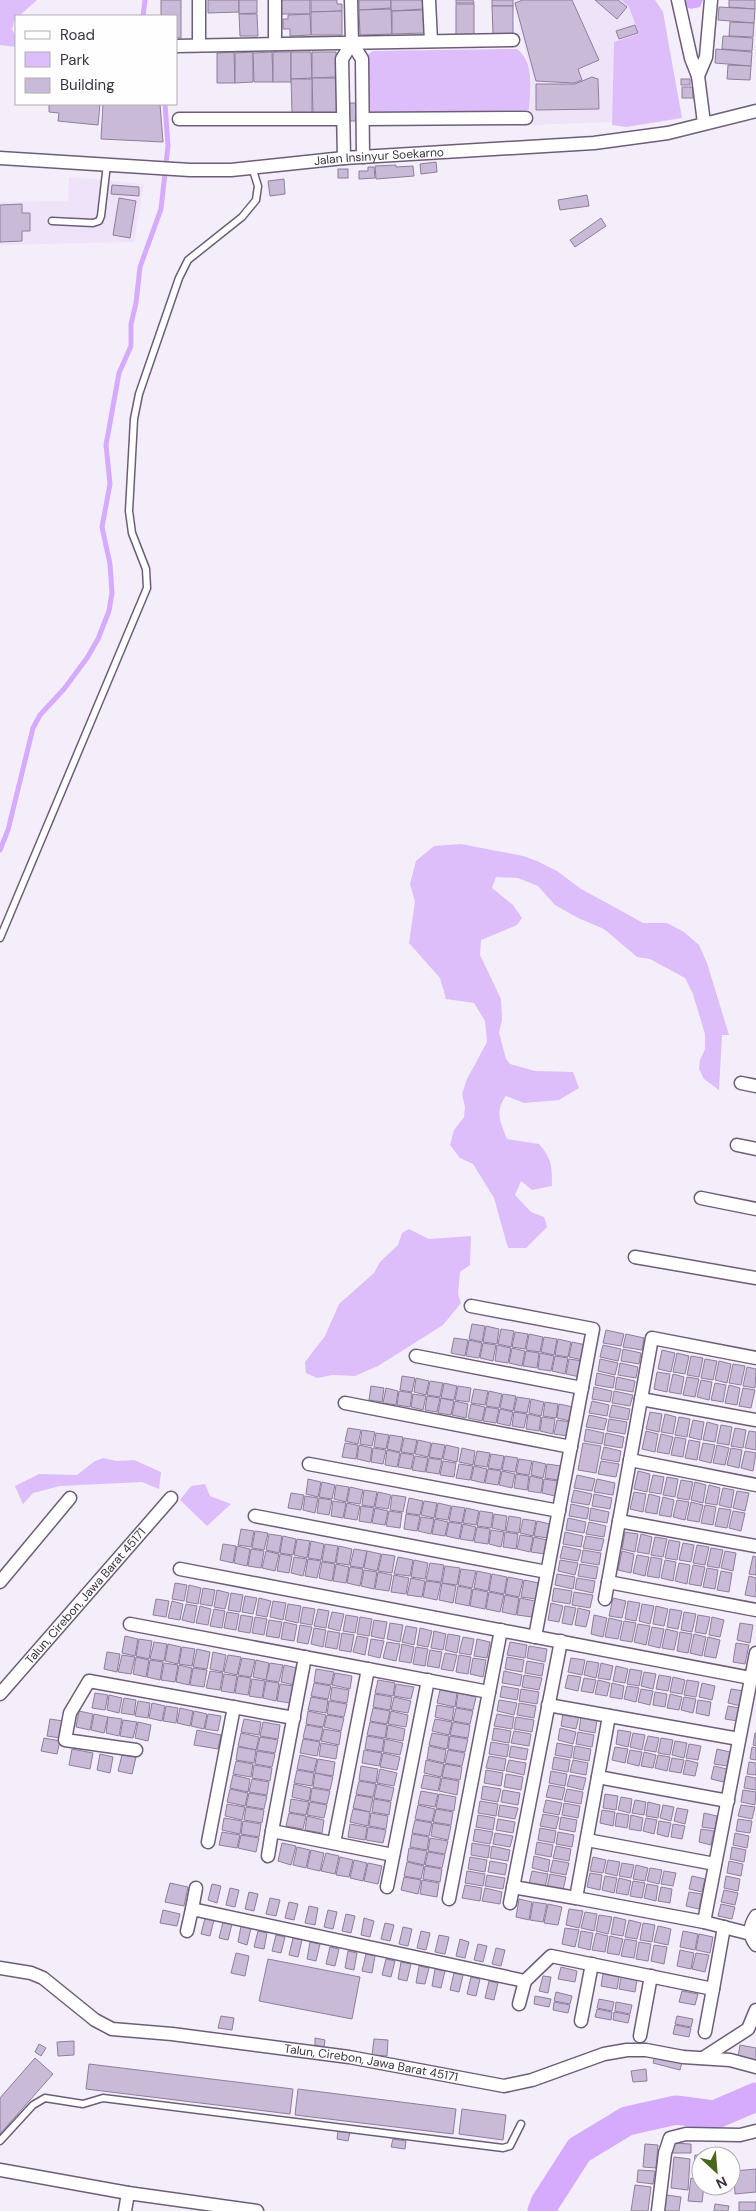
<svg xmlns="http://www.w3.org/2000/svg" width="756" height="2211" viewBox="0 0 756 2211" font-family="'DM Sans',sans-serif">
<rect width="100%" height="100%" fill="#f4eefa"/>
<g fill="#efe3fa">
<path d="M513 0H621L629 7 639 34 614 42 612 122 529 125 532 78Z"/>
<path d="M69 177 144 184 134 242 0 245V202L68 201Z"/>
</g>
<g fill="#ddbefa">
<path d="M0 0H37L19 16H16L12 29 16 37V47L0 45Z"/>
<path d="M621 0H655L663 12 682 118 626 127 612 125 614 42 639 34 629 7Z"/>
<path d="M517 49C535 62 530 91 529 110L368 113 366 56 373 51Z"/>
<path d="M461 844 523 856 537 861 557 871 581 889 629 915 643 923H667L684 932 699 945 707 963 729 1035H722L719 1090 704 1079 699 1069 700 1060 705 1049V1034L693 994 685 978 650 959 637 957 604 929 578 918 555 905 538 886 518 878 496 877 492 888 513 905 522 918 517 925 481 940 480 955 501 999 502 1020 499 1033 506 1059 510 1064 535 1071 573 1072 579 1088 559 1100 524 1103 506 1096C494 1112 501 1123 507 1139L539 1144C552 1159 552 1167 552 1186L532 1190 521 1181 515 1195 531 1212 544 1217 547 1227 526 1248H508L494 1198 473 1164 460 1158 450 1145 454 1130 464 1117 465 1107 462 1094 467 1079 487 1042 485 1021 474 1003 446 999 440 978 409 943 415 902 410 884 416 861 434 846Z"/>
<path d="M409 1229 429 1239 471 1236 470 1265 460 1272 458 1294 461 1303 443 1325 378 1366 355 1376 333 1375 317 1378 306 1373 305 1362 325 1336 339 1304 374 1273 380 1262 398 1245 402 1233Z"/>
<path d="M103 1458 117 1461 134 1460 161 1472 159 1489 142 1482 60 1486 33 1493 23 1504 15 1486 39 1474 77 1475 95 1461Z"/>
<path d="M205 1484 210 1496 231 1504 207 1526 180 1500 191 1486Z"/>
</g>
<path fill="#d6abfd" d="M685 0H703L700 7 691 9 687 7Z"/>
<g fill="none" stroke-linecap="round" stroke-linejoin="round">
<g stroke="#d6abfd" stroke-width="5">
<path d="M143 16 145 0"/>
<path d="M0 850 8 830 33 728 40 715 64 689 87 658 98 639 109 611 112 593 110 564 102 527 110 484 106 445 119 373 131 346V324L136 303 140 267 161 209 168 146 165 104"/>
</g>
<path stroke="#d6abfd" stroke-width="29" d="M542 2211 545 2203 579 2150 627 2121 676 2110 714 2115 756 2097"/>
</g>
<g fill="#c9bad8" stroke="#8d7f9b">
<path d="M161 0H181V38H176V16H161Z"/>
<path d="M208 0H239V12L208 13Z"/>
<path d="M239 0H257V13L239 14Z"/>
<rect x="279" y="0" width="31" height="14"/>
<path d="M311 0H337V4H342V11L311 12Z"/>
<path d="M359 0H391V8L359 10Z"/>
<path d="M391 0H423V9L391 11Z"/>
<path d="M456 0H473L474 3H456Z"/>
<rect x="492" y="0" width="21" height="6"/>
<path d="M523 0H572L599 60 578 69 582 80 574 83 536 81 515 3Z"/>
<path d="M595 0H618L627 7 617 19Z"/>
<path d="M729 0H755V9L729 7Z"/>
<rect x="456" y="4" width="18" height="31"/>
<path d="M492 6H513V34H493Z"/>
<path d="M719 7 755 9 754 23 718 20Z"/>
<path d="M391 9 392 34 360 35 359 10Z"/>
<path d="M423 10 424 33 392 34V11Z"/>
<path d="M342 11V35H311V12Z"/>
<path d="M239 14H257L258 36H240Z"/>
<path d="M310 14 311 35 290 36V29H283V19H288V15Z"/>
<path d="M730 22 754 23 753 37 729 36Z"/>
<path d="M635 25 638 33 619 39 616 31Z"/>
<path d="M723 36 753 38 752 51 722 49Z"/>
<path d="M716 49 752 52 751 66 715 63Z"/>
<path d="M234 52 235 83H217V53Z"/>
<path d="M253 52V82L235 83V53Z"/>
<path d="M272 52 273 82H254L253 53Z"/>
<rect x="273" y="52" width="18" height="30"/>
<path d="M291 52H311L312 78 291 79Z"/>
<path d="M312 52H336L337 77 312 78Z"/>
<path d="M728 65 751 66 750 80 727 79Z"/>
<path d="M592 77 598 79 599 109 536 110V84H575Z"/>
<path d="M312 78H337V113H313Z"/>
<path d="M291 79H312V113H292Z"/>
<rect x="681" y="79" width="9" height="6"/>
<rect x="682" y="87" width="11" height="11"/>
<path d="M348 103H357L358 121H348Z"/>
<path d="M49 104H100L98 125 58 121 59 113 49 112Z"/>
<path d="M103 104H160L163 142 101 139Z"/>
<path d="M436 162 437 172 421 174 420 164Z"/>
<path d="M396 165V167L413 166 414 176 376 179 375 166Z"/>
<path d="M368 167H374L375 178 359 179V171H368Z"/>
<rect x="338" y="169" width="10" height="9"/>
<path d="M284 179 285 194 270 196 268 181Z"/>
<path d="M112 185 139 187V196L111 194Z"/>
<path d="M587 195 589 206 560 210 558 200Z"/>
<path d="M119 198 136 201 130 238 113 235Z"/>
<path d="M22 204V213H30V231H22V241L0 242V205Z"/>
<path d="M601 218 606 226 575 247 570 240Z"/>
<path d="M472 1324 485 1326 482 1342 469 1339Z"/>
<path d="M486 1326 499 1329 497 1344 483 1342Z"/>
<path d="M501 1329 514 1331 511 1347 498 1344Z"/>
<path d="M606 1330 624 1334 621 1346 603 1343Z"/>
<path d="M515 1332 528 1334 525 1349 512 1347Z"/>
<path d="M529 1334 543 1337 540 1352 526 1350Z"/>
<path d="M626 1334 644 1338 642 1350 623 1347Z"/>
<path d="M544 1337 557 1339 554 1355 541 1352Z"/>
<path d="M454 1338 468 1340 465 1356 451 1353Z"/>
<path d="M558 1339 571 1342 568 1357 555 1355Z"/>
<path d="M469 1340 482 1343 479 1358 466 1356Z"/>
<path d="M572 1342 586 1345 583 1360 569 1357Z"/>
<path d="M483 1343 496 1345 493 1361 480 1358Z"/>
<path d="M497 1345 511 1348 508 1363 495 1361Z"/>
<path d="M603 1345 621 1349 618 1361 600 1357Z"/>
<path d="M512 1348 525 1351 522 1366 509 1363Z"/>
<path d="M623 1349 641 1353 639 1364 621 1361Z"/>
<path d="M662 1350 675 1353 671 1372 658 1369Z"/>
<path d="M526 1351 539 1353 537 1368 523 1366Z"/>
<path d="M540 1353 554 1356 551 1371 538 1369Z"/>
<path d="M677 1353 689 1356 685 1374 673 1372Z"/>
<path d="M555 1356 568 1358 565 1374 552 1371Z"/>
<path d="M691 1356 703 1358 699 1377 687 1375Z"/>
<path d="M569 1359 583 1361 580 1377 566 1374Z"/>
<path d="M600 1359 618 1363 615 1375 598 1371Z"/>
<path d="M705 1359 717 1361 713 1380 701 1378Z"/>
<path d="M719 1361 731 1364 727 1383 715 1380Z"/>
<path d="M620 1363 638 1367 636 1378 618 1375Z"/>
<path d="M733 1364 745 1366 741 1385 729 1383Z"/>
<path d="M747 1367 756 1369 755 1388 743 1386Z"/>
<path d="M657 1372 670 1374 667 1392 654 1389Z"/>
<path d="M597 1373 615 1377 613 1388 595 1385Z"/>
<path d="M673 1374 684 1377 681 1394 669 1392Z"/>
<path d="M402 1376 415 1378 412 1392 400 1390Z"/>
<path d="M617 1377 635 1381 633 1392 615 1389Z"/>
<path d="M687 1377 699 1379 695 1397 683 1395Z"/>
<path d="M416 1378 429 1381 426 1395 414 1392Z"/>
<path d="M701 1380 712 1382 709 1400 697 1397Z"/>
<path d="M430 1381 443 1383 440 1397 427 1395Z"/>
<path d="M444 1383 457 1386 454 1400 441 1398Z"/>
<path d="M715 1383 726 1385 723 1402 711 1400Z"/>
<path d="M729 1385 740 1388 737 1405 725 1403Z"/>
<path d="M371 1386 384 1388 382 1402 369 1400Z"/>
<path d="M458 1386 471 1388 469 1402 455 1400Z"/>
<path d="M594 1387 612 1391 610 1402 592 1399Z"/>
<path d="M386 1388 398 1391 396 1405 383 1403Z"/>
<path d="M743 1388 755 1390 751 1408 739 1406Z"/>
<path d="M474 1389 488 1391 485 1405 471 1403Z"/>
<path d="M399 1391 412 1393 410 1407 397 1405Z"/>
<path d="M489 1391 502 1394 499 1408 486 1406Z"/>
<path d="M614 1391 633 1395 630 1406 612 1403Z"/>
<path d="M413 1394 426 1396 423 1410 411 1407Z"/>
<path d="M503 1394 516 1396 513 1411 500 1408Z"/>
<path d="M427 1396 440 1398 437 1412 425 1410Z"/>
<path d="M517 1397 530 1399 527 1413 514 1411Z"/>
<path d="M441 1398 454 1401 451 1415 438 1413Z"/>
<path d="M531 1399 544 1402 541 1416 529 1413Z"/>
<path d="M455 1401 468 1404 466 1418 452 1415Z"/>
<path d="M592 1401 609 1405 607 1416 589 1413Z"/>
<path d="M545 1402 558 1404 556 1418 543 1416Z"/>
<path d="M471 1404 485 1407 482 1421 468 1418Z"/>
<path d="M559 1404 573 1407 570 1421 557 1418Z"/>
<path d="M612 1405 630 1409 628 1420 609 1417Z"/>
<path d="M486 1407 499 1409 496 1423 483 1421Z"/>
<path d="M500 1409 513 1412 510 1426 497 1423Z"/>
<path d="M514 1412 527 1414 524 1428 512 1426Z"/>
<path d="M650 1412 662 1414 659 1432 646 1429Z"/>
<path d="M528 1414 541 1417 539 1431 526 1429Z"/>
<path d="M665 1414 676 1417 673 1434 661 1432Z"/>
<path d="M589 1415 607 1419 604 1430 586 1427Z"/>
<path d="M542 1417 555 1419 553 1434 540 1431Z"/>
<path d="M679 1417 690 1419 687 1437 675 1435Z"/>
<path d="M609 1419 627 1422 625 1434 607 1431Z"/>
<path d="M557 1420 570 1422 568 1436 554 1434Z"/>
<path d="M693 1420 704 1422 701 1440 689 1437Z"/>
<path d="M707 1422 718 1425 715 1442 703 1440Z"/>
<path d="M721 1425 732 1427 729 1445 717 1443Z"/>
<path d="M348 1428 361 1430 358 1444 345 1441Z"/>
<path d="M735 1428 746 1430 743 1448 731 1446Z"/>
<path d="M586 1429 604 1433 602 1444 584 1441Z"/>
<path d="M362 1430 375 1432 372 1446 360 1444Z"/>
<path d="M646 1431 658 1434 655 1452 642 1449Z"/>
<path d="M749 1431 756 1432V1450L745 1448Z"/>
<path d="M376 1433 389 1435 386 1449 374 1447Z"/>
<path d="M606 1433 624 1437 622 1448 604 1445Z"/>
<path d="M661 1434 673 1437 669 1454 657 1452Z"/>
<path d="M390 1435 403 1437 400 1452 387 1449Z"/>
<path d="M675 1437 686 1439 683 1457 671 1455Z"/>
<path d="M404 1438 417 1440 414 1454 401 1452Z"/>
<path d="M418 1440 431 1443 428 1457 415 1454Z"/>
<path d="M689 1440 700 1442 697 1460 685 1458Z"/>
<path d="M345 1443 358 1445 356 1459 342 1457Z"/>
<path d="M432 1443 445 1445 442 1459 429 1457Z"/>
<path d="M583 1443 601 1446 596 1473 578 1470Z"/>
<path d="M703 1443 715 1445 711 1463 699 1460Z"/>
<path d="M359 1445 372 1448 370 1462 357 1459Z"/>
<path d="M446 1445 459 1448 457 1462 443 1459Z"/>
<path d="M717 1445 729 1448 725 1465 713 1463Z"/>
<path d="M604 1447 621 1451 619 1462 601 1459Z"/>
<path d="M373 1448 386 1450 383 1464 371 1462Z"/>
<path d="M462 1448 475 1451 473 1465 459 1462Z"/>
<path d="M731 1448 742 1450 739 1468 727 1465Z"/>
<path d="M387 1450 400 1453 397 1467 385 1465Z"/>
<path d="M477 1451 490 1453 487 1467 474 1465Z"/>
<path d="M745 1451 756 1453 753 1471 741 1468Z"/>
<path d="M401 1453 414 1455 411 1469 398 1467Z"/>
<path d="M491 1454 504 1456 501 1470 488 1468Z"/>
<path d="M415 1456 428 1458 425 1472 412 1470Z"/>
<path d="M505 1456 518 1458 515 1472 502 1470Z"/>
<path d="M429 1458 442 1460 439 1474 426 1472Z"/>
<path d="M519 1459 532 1461 529 1475 516 1473Z"/>
<path d="M443 1461 456 1463 454 1477 440 1475Z"/>
<path d="M533 1461 546 1464 543 1478 531 1475Z"/>
<path d="M601 1461 619 1464 616 1477 598 1474Z"/>
<path d="M459 1464 473 1466 470 1480 456 1478Z"/>
<path d="M547 1464 561 1466 558 1480 545 1478Z"/>
<path d="M474 1466 487 1469 484 1483 471 1480Z"/>
<path d="M488 1469 501 1471 498 1485 485 1483Z"/>
<path d="M502 1471 515 1474 512 1488 499 1485Z"/>
<path d="M638 1471 650 1474 647 1492 634 1489Z"/>
<path d="M516 1474 529 1476 527 1490 514 1488Z"/>
<path d="M577 1475 595 1479 592 1491 574 1488Z"/>
<path d="M653 1475 664 1477 661 1494 649 1492Z"/>
<path d="M530 1476 543 1479 541 1493 528 1491Z"/>
<path d="M667 1477 678 1479 675 1497 663 1495Z"/>
<path d="M308 1479 321 1482 318 1497 306 1494Z"/>
<path d="M544 1479 558 1481 555 1496 542 1493Z"/>
<path d="M597 1479 615 1483 613 1495 594 1492Z"/>
<path d="M681 1480 693 1482 689 1500 677 1498Z"/>
<path d="M322 1482 335 1485 332 1499 319 1497Z"/>
<path d="M695 1482 706 1485 703 1503 691 1500Z"/>
<path d="M336 1485 349 1487 346 1502 334 1499Z"/>
<path d="M709 1485 720 1488 717 1505 705 1503Z"/>
<path d="M350 1487 363 1490 360 1504 347 1502Z"/>
<path d="M723 1488 734 1490 731 1508 719 1505Z"/>
<path d="M364 1490 377 1492 374 1507 362 1505Z"/>
<path d="M574 1490 592 1494 589 1505 571 1502Z"/>
<path d="M737 1491 749 1493 745 1511 733 1508Z"/>
<path d="M378 1492 391 1495 388 1509 375 1507Z"/>
<path d="M634 1492 646 1494 643 1512 630 1509Z"/>
<path d="M291 1493 304 1495 301 1510 288 1508Z"/>
<path d="M594 1494 612 1498 610 1509 592 1506Z"/>
<path d="M649 1494 660 1497 657 1514 645 1512Z"/>
<path d="M392 1495 406 1497 403 1512 390 1510Z"/>
<path d="M305 1496 318 1498 315 1513 303 1510Z"/>
<path d="M663 1497 674 1500 671 1517 659 1515Z"/>
<path d="M319 1498 332 1500 329 1515 317 1513Z"/>
<path d="M409 1498 423 1501 420 1515 406 1513Z"/>
<path d="M677 1500 689 1502 685 1520 673 1517Z"/>
<path d="M333 1501 346 1503 343 1518 331 1516Z"/>
<path d="M424 1501 437 1503 434 1518 421 1515Z"/>
<path d="M691 1502 703 1505 699 1522 687 1520Z"/>
<path d="M347 1503 360 1506 357 1520 344 1518Z"/>
<path d="M438 1503 451 1506 448 1520 435 1518Z"/>
<path d="M571 1504 589 1508 587 1519 569 1516Z"/>
<path d="M705 1505 716 1507 713 1525 701 1523Z"/>
<path d="M361 1506 374 1508 371 1523 359 1521Z"/>
<path d="M452 1506 465 1508 462 1523 449 1521Z"/>
<path d="M375 1508 388 1511 385 1525 372 1523Z"/>
<path d="M466 1508 479 1511 476 1525 463 1523Z"/>
<path d="M591 1508 609 1512 607 1523 589 1520Z"/>
<path d="M719 1508 731 1510 727 1528 715 1526Z"/>
<path d="M389 1511 402 1513 400 1528 386 1526Z"/>
<path d="M480 1511 493 1513 491 1528 477 1526Z"/>
<path d="M733 1511 745 1513 741 1531 729 1528Z"/>
<path d="M406 1514 420 1516 417 1531 404 1529Z"/>
<path d="M494 1514 507 1516 505 1531 492 1528Z"/>
<path d="M509 1516 521 1518 519 1533 506 1531Z"/>
<path d="M421 1517 434 1519 431 1534 418 1531Z"/>
<path d="M568 1518 586 1522 584 1533 566 1530Z"/>
<path d="M435 1519 448 1522 445 1536 432 1534Z"/>
<path d="M523 1519 536 1521 533 1536 520 1533Z"/>
<path d="M537 1521 550 1524 548 1538 534 1536Z"/>
<path d="M449 1522 462 1524 459 1539 446 1536Z"/>
<path d="M589 1522 606 1526 604 1537 586 1534Z"/>
<path d="M463 1524 476 1527 473 1541 460 1539Z"/>
<path d="M477 1527 490 1529 488 1544 474 1542Z"/>
<path d="M241 1529 254 1531 251 1547 238 1545Z"/>
<path d="M491 1530 504 1532 501 1547 489 1544Z"/>
<path d="M255 1531 268 1533 264 1550 252 1548Z"/>
<path d="M505 1532 518 1534 516 1549 503 1547Z"/>
<path d="M565 1532 583 1536 581 1547 563 1544Z"/>
<path d="M625 1532 638 1534 635 1552 622 1549Z"/>
<path d="M269 1534 282 1536 279 1553 266 1550Z"/>
<path d="M641 1534 652 1537 649 1554 637 1552Z"/>
<path d="M520 1535 533 1537 530 1552 517 1549Z"/>
<path d="M283 1536 296 1539 293 1555 280 1553Z"/>
<path d="M586 1536 604 1539 601 1551 583 1548Z"/>
<path d="M534 1537 547 1540 545 1554 531 1552Z"/>
<path d="M655 1537 667 1539 663 1557 651 1555Z"/>
<path d="M297 1539 310 1541 307 1558 294 1555Z"/>
<path d="M669 1540 680 1542 677 1560 665 1558Z"/>
<path d="M311 1541 324 1544 321 1560 308 1558Z"/>
<path d="M683 1543 694 1545 691 1562 679 1560Z"/>
<path d="M223 1544 236 1546 233 1563 220 1560Z"/>
<path d="M325 1544 338 1546 335 1563 322 1561Z"/>
<path d="M697 1545 709 1547 705 1565 693 1563Z"/>
<path d="M237 1546 250 1549 247 1566 234 1563Z"/>
<path d="M339 1546 352 1549 349 1565 336 1563Z"/>
<path d="M563 1546 581 1550 578 1561 560 1558Z"/>
<path d="M711 1548 723 1550 719 1568 707 1566Z"/>
<path d="M251 1549 264 1551 261 1568 248 1566Z"/>
<path d="M354 1549 367 1551 363 1568 350 1566Z"/>
<path d="M583 1550 601 1553 599 1565 581 1562Z"/>
<path d="M266 1551 279 1554 275 1571 262 1568Z"/>
<path d="M367 1551 381 1554 377 1571 364 1568Z"/>
<path d="M622 1551 634 1554 631 1573 618 1570Z"/>
<path d="M725 1551 736 1553 733 1571 721 1568Z"/>
<path d="M280 1554 292 1556 289 1573 277 1571Z"/>
<path d="M382 1554 395 1556 392 1573 378 1571Z"/>
<path d="M637 1555 649 1557 645 1576 633 1573Z"/>
<path d="M753 1556 756 1557V1575L749 1574Z"/>
<path d="M294 1557 307 1559 303 1576 291 1573Z"/>
<path d="M398 1557 413 1560 410 1576 394 1574Z"/>
<path d="M651 1557 662 1559 659 1578 647 1576Z"/>
<path d="M308 1559 321 1561 317 1578 305 1576Z"/>
<path d="M414 1560 428 1563 425 1579 411 1577Z"/>
<path d="M560 1560 578 1563 575 1575 558 1571Z"/>
<path d="M665 1560 676 1562 673 1581 661 1578Z"/>
<path d="M322 1562 335 1564 332 1581 319 1578Z"/>
<path d="M430 1563 444 1565 441 1582 426 1580Z"/>
<path d="M679 1563 690 1565 687 1584 675 1581Z"/>
<path d="M336 1564 349 1567 346 1583 333 1581Z"/>
<path d="M580 1564 598 1567 596 1579 578 1576Z"/>
<path d="M693 1565 705 1567 701 1586 689 1584Z"/>
<path d="M445 1566 460 1568 457 1585 442 1583Z"/>
<path d="M350 1567 363 1569 360 1586 347 1583Z"/>
<path d="M707 1568 718 1570 715 1589 703 1587Z"/>
<path d="M461 1569 476 1571 472 1588 458 1585Z"/>
<path d="M364 1570 377 1572 374 1589 361 1586Z"/>
<path d="M477 1571 491 1574 488 1591 474 1588Z"/>
<path d="M721 1571 732 1573 729 1592 717 1590Z"/>
<path d="M378 1572 392 1575 389 1591 375 1589Z"/>
<path d="M492 1574 507 1577 504 1594 489 1591Z"/>
<path d="M557 1574 575 1577 573 1589 555 1585Z"/>
<path d="M394 1575 409 1578 406 1594 391 1592Z"/>
<path d="M749 1576 756 1578V1597L745 1595Z"/>
<path d="M508 1577 523 1580 519 1597 505 1594Z"/>
<path d="M411 1578 425 1581 422 1597 407 1595Z"/>
<path d="M577 1578 595 1581 593 1593 575 1589Z"/>
<path d="M524 1580 539 1583 536 1599 521 1597Z"/>
<path d="M426 1581 441 1583 437 1600 423 1597Z"/>
<path d="M175 1583 187 1585 184 1601 172 1599Z"/>
<path d="M442 1583 456 1586 453 1603 439 1600Z"/>
<path d="M189 1585 201 1588 198 1604 186 1602Z"/>
<path d="M458 1586 472 1589 469 1606 455 1603Z"/>
<path d="M203 1588 215 1590 212 1606 200 1604Z"/>
<path d="M554 1588 572 1591 570 1604 552 1601Z"/>
<path d="M473 1589 488 1592 485 1609 470 1606Z"/>
<path d="M217 1590 229 1593 225 1609 214 1607Z"/>
<path d="M489 1592 504 1595 500 1612 486 1609Z"/>
<path d="M574 1592 593 1595 590 1608 572 1605Z"/>
<path d="M231 1593 243 1595 240 1612 228 1610Z"/>
<path d="M505 1595 519 1598 516 1615 502 1612Z"/>
<path d="M245 1596 257 1598 253 1614 242 1612Z"/>
<path d="M259 1598 271 1601 267 1617 256 1615Z"/>
<path d="M520 1598 535 1601 532 1617 517 1615Z"/>
<path d="M613 1598 626 1601 622 1618 609 1616Z"/>
<path d="M156 1599 169 1601 166 1617 153 1615Z"/>
<path d="M172 1601 183 1604 180 1620 168 1618Z"/>
<path d="M273 1601 286 1603 283 1620 270 1617Z"/>
<path d="M628 1601 640 1603 636 1621 625 1619Z"/>
<path d="M551 1603 563 1606 559 1622 548 1620Z"/>
<path d="M186 1604 197 1606 194 1623 182 1620Z"/>
<path d="M288 1604 301 1606 298 1623 285 1620Z"/>
<path d="M642 1604 654 1606 650 1624 639 1621Z"/>
<path d="M200 1606 211 1609 208 1625 196 1623Z"/>
<path d="M565 1606 576 1608 572 1625 562 1623Z"/>
<path d="M656 1606 668 1609 664 1626 653 1624Z"/>
<path d="M303 1607 315 1609 312 1625 300 1623Z"/>
<path d="M578 1608 590 1611 586 1627 575 1625Z"/>
<path d="M214 1609 225 1611 222 1628 210 1626Z"/>
<path d="M318 1609 329 1611 326 1628 314 1626Z"/>
<path d="M670 1609 682 1611 678 1629 667 1627Z"/>
<path d="M227 1612 239 1614 236 1630 224 1628Z"/>
<path d="M332 1612 344 1614 340 1631 328 1628Z"/>
<path d="M684 1612 696 1614 692 1632 681 1630Z"/>
<path d="M241 1615 253 1617 250 1633 238 1631Z"/>
<path d="M346 1615 358 1617 355 1633 343 1631Z"/>
<path d="M594 1615 607 1618 603 1637 591 1634Z"/>
<path d="M698 1615 710 1617 706 1634 695 1632Z"/>
<path d="M255 1617 267 1619 264 1635 252 1633Z"/>
<path d="M360 1617 372 1619 369 1636 357 1634Z"/>
<path d="M712 1617 724 1620 720 1637 709 1635Z"/>
<path d="M609 1618 622 1621 618 1639 605 1637Z"/>
<path d="M269 1620 282 1622 279 1638 266 1636Z"/>
<path d="M374 1620 387 1622 384 1639 371 1636Z"/>
<path d="M624 1621 636 1623 632 1642 620 1640Z"/>
<path d="M284 1622 297 1625 294 1641 281 1639Z"/>
<path d="M390 1623 403 1625 400 1642 387 1639Z"/>
<path d="M740 1623 753 1625 750 1643 737 1640Z"/>
<path d="M638 1624 650 1626 646 1645 634 1642Z"/>
<path d="M300 1625 312 1627 308 1644 297 1642Z"/>
<path d="M406 1626 417 1628 414 1645 402 1642Z"/>
<path d="M652 1627 664 1629 660 1648 648 1645Z"/>
<path d="M314 1628 326 1630 323 1647 311 1644Z"/>
<path d="M420 1628 432 1631 428 1647 417 1645Z"/>
<path d="M666 1629 678 1632 674 1650 662 1648Z"/>
<path d="M328 1631 340 1633 337 1649 325 1647Z"/>
<path d="M434 1631 446 1634 443 1650 431 1648Z"/>
<path d="M680 1632 692 1634 688 1653 677 1651Z"/>
<path d="M342 1633 354 1635 351 1652 339 1650Z"/>
<path d="M448 1634 460 1636 457 1653 445 1650Z"/>
<path d="M694 1634 706 1637 702 1656 690 1653Z"/>
<path d="M125 1636 138 1639 135 1656 122 1653Z"/>
<path d="M357 1636 368 1638 365 1655 353 1652Z"/>
<path d="M463 1637 474 1639 471 1655 459 1653Z"/>
<path d="M708 1637 720 1640 716 1658 704 1656Z"/>
<path d="M139 1639 152 1641 149 1659 136 1656Z"/>
<path d="M371 1639 384 1641 380 1658 368 1655Z"/>
<path d="M477 1639 490 1642 487 1658 474 1656Z"/>
<path d="M154 1642 167 1644 164 1661 150 1659Z"/>
<path d="M387 1642 400 1644 396 1661 383 1658Z"/>
<path d="M510 1642 527 1645 525 1658 507 1655Z"/>
<path d="M736 1643 749 1645 745 1664 733 1662Z"/>
<path d="M168 1644 181 1647 178 1664 165 1661Z"/>
<path d="M402 1644 414 1647 411 1663 399 1661Z"/>
<path d="M529 1646 547 1649 545 1662 527 1658Z"/>
<path d="M182 1647 195 1649 192 1666 179 1664Z"/>
<path d="M416 1647 428 1649 425 1666 413 1664Z"/>
<path d="M197 1649 210 1652 207 1669 193 1667Z"/>
<path d="M430 1650 442 1652 439 1668 427 1666Z"/>
<path d="M107 1652 120 1654 117 1672 104 1669Z"/>
<path d="M213 1652 226 1655 223 1672 210 1669Z"/>
<path d="M445 1653 457 1655 453 1671 441 1669Z"/>
<path d="M122 1655 135 1657 131 1674 118 1672Z"/>
<path d="M228 1655 241 1657 237 1675 224 1672Z"/>
<path d="M459 1655 471 1657 468 1674 456 1672Z"/>
<path d="M136 1657 149 1660 146 1677 133 1674Z"/>
<path d="M507 1657 524 1660 522 1672 505 1669Z"/>
<path d="M242 1658 255 1660 251 1677 238 1675Z"/>
<path d="M473 1658 486 1660 483 1677 470 1674Z"/>
<path d="M571 1658 585 1660 582 1675 568 1672Z"/>
<path d="M150 1660 163 1662 160 1680 147 1677Z"/>
<path d="M256 1660 269 1663 266 1680 253 1677Z"/>
<path d="M527 1661 544 1664 542 1676 525 1673Z"/>
<path d="M587 1661 599 1663 596 1678 584 1675Z"/>
<path d="M164 1663 178 1665 175 1682 161 1680Z"/>
<path d="M270 1663 283 1665 279 1682 266 1680Z"/>
<path d="M601 1663 613 1666 610 1680 598 1678Z"/>
<path d="M179 1665 192 1668 189 1685 176 1682Z"/>
<path d="M284 1665 297 1668 294 1685 281 1682Z"/>
<path d="M616 1666 628 1669 625 1683 613 1681Z"/>
<path d="M193 1668 207 1670 204 1687 190 1685Z"/>
<path d="M316 1669 334 1672 331 1685 314 1682Z"/>
<path d="M630 1669 642 1671 639 1686 627 1684Z"/>
<path d="M210 1671 223 1673 220 1690 206 1688Z"/>
<path d="M504 1671 522 1675 520 1686 502 1683Z"/>
<path d="M644 1672 656 1674 653 1689 641 1686Z"/>
<path d="M335 1673 352 1676 350 1689 332 1685Z"/>
<path d="M224 1674 237 1676 234 1693 221 1691Z"/>
<path d="M524 1675 542 1678 539 1690 522 1687Z"/>
<path d="M568 1675 581 1677 578 1691 565 1688Z"/>
<path d="M659 1675 671 1677 668 1691 656 1689Z"/>
<path d="M238 1676 251 1678 248 1695 235 1693Z"/>
<path d="M673 1677 685 1680 682 1694 670 1692Z"/>
<path d="M584 1678 596 1680 593 1693 581 1691Z"/>
<path d="M252 1679 265 1681 262 1698 249 1696Z"/>
<path d="M378 1680 395 1683 393 1696 375 1693Z"/>
<path d="M598 1680 610 1683 607 1696 595 1694Z"/>
<path d="M687 1680 699 1682 696 1697 684 1695Z"/>
<path d="M266 1681 279 1683 276 1701 263 1698Z"/>
<path d="M314 1683 331 1686 328 1699 311 1696Z"/>
<path d="M612 1683 624 1686 622 1699 610 1697Z"/>
<path d="M702 1683 715 1686 712 1700 699 1697Z"/>
<path d="M280 1684 293 1686 290 1703 277 1701Z"/>
<path d="M396 1684 414 1687 411 1699 394 1696Z"/>
<path d="M502 1686 519 1689 517 1700 500 1697Z"/>
<path d="M627 1686 639 1688 636 1702 624 1699Z"/>
<path d="M332 1687 349 1690 347 1703 330 1700Z"/>
<path d="M521 1689 539 1692 537 1704 519 1701Z"/>
<path d="M641 1689 653 1691 650 1705 638 1702Z"/>
<path d="M731 1689 744 1691 741 1706 728 1703Z"/>
<path d="M440 1690 457 1693 455 1707 437 1703Z"/>
<path d="M655 1692 667 1694 665 1707 653 1705Z"/>
<path d="M95 1693 108 1695 105 1710 92 1708Z"/>
<path d="M458 1693 476 1697 473 1710 456 1707Z"/>
<path d="M375 1694 392 1697 390 1710 373 1707Z"/>
<path d="M670 1694 682 1697 679 1710 667 1708Z"/>
<path d="M109 1695 122 1698 119 1713 107 1710Z"/>
<path d="M311 1697 328 1700 326 1713 308 1710Z"/>
<path d="M394 1697 411 1701 408 1713 391 1710Z"/>
<path d="M684 1697 696 1699 693 1713 681 1710Z"/>
<path d="M124 1698 136 1700 134 1715 121 1713Z"/>
<path d="M499 1700 517 1703 514 1715 497 1711Z"/>
<path d="M698 1700 711 1702 709 1716 696 1713Z"/>
<path d="M138 1701 150 1703 148 1718 135 1716Z"/>
<path d="M329 1701 347 1704 344 1717 327 1714Z"/>
<path d="M152 1703 165 1706 162 1721 149 1718Z"/>
<path d="M519 1703 536 1706 534 1718 517 1715Z"/>
<path d="M437 1705 454 1708 452 1721 435 1717Z"/>
<path d="M166 1706 178 1708 176 1723 163 1721Z"/>
<path d="M728 1706 740 1708 738 1721 725 1719Z"/>
<path d="M180 1708 193 1711 190 1726 177 1723Z"/>
<path d="M373 1708 390 1711 387 1724 370 1721Z"/>
<path d="M456 1708 473 1711 470 1724 453 1721Z"/>
<path d="M79 1711 93 1714 90 1730 76 1727Z"/>
<path d="M194 1711 207 1714 204 1729 191 1726Z"/>
<path d="M308 1711 326 1715 323 1727 306 1724Z"/>
<path d="M391 1711 408 1715 406 1727 388 1724Z"/>
<path d="M563 1713 579 1716 576 1729 561 1726Z"/>
<path d="M94 1714 108 1717 104 1733 91 1730Z"/>
<path d="M208 1714 221 1716 218 1731 205 1729Z"/>
<path d="M497 1714 514 1717 512 1729 494 1726Z"/>
<path d="M327 1715 344 1718 341 1731 324 1727Z"/>
<path d="M581 1716 597 1720 595 1733 579 1730Z"/>
<path d="M108 1717 122 1719 119 1736 106 1733Z"/>
<path d="M516 1717 534 1720 532 1732 514 1729Z"/>
<path d="M50 1719 63 1721 60 1738 47 1736Z"/>
<path d="M244 1719 261 1722 259 1735 241 1732Z"/>
<path d="M435 1719 452 1722 449 1735 432 1731Z"/>
<path d="M123 1720 137 1722 133 1738 120 1736Z"/>
<path d="M138 1722 151 1725 148 1741 135 1738Z"/>
<path d="M263 1722 280 1725 278 1739 260 1736Z"/>
<path d="M370 1722 387 1725 385 1738 367 1735Z"/>
<path d="M453 1722 470 1725 468 1738 450 1735Z"/>
<path d="M306 1725 323 1728 320 1741 303 1738Z"/>
<path d="M388 1725 405 1729 403 1741 386 1738Z"/>
<path d="M494 1728 511 1731 509 1743 492 1740Z"/>
<path d="M560 1728 576 1732 573 1744 558 1740Z"/>
<path d="M324 1729 341 1732 339 1745 321 1741Z"/>
<path d="M197 1730 221 1735 218 1749 194 1745Z"/>
<path d="M618 1730 631 1732 628 1747 616 1744Z"/>
<path d="M514 1731 531 1734 529 1746 511 1743Z"/>
<path d="M578 1732 594 1735 592 1747 576 1744Z"/>
<path d="M241 1733 259 1737 256 1750 238 1746Z"/>
<path d="M432 1733 449 1736 447 1749 429 1745Z"/>
<path d="M633 1733 645 1735 642 1750 630 1747Z"/>
<path d="M755 1733H756V1746L753 1745Z"/>
<path d="M367 1736 384 1739 382 1752 365 1749Z"/>
<path d="M450 1736 468 1739 465 1752 448 1749Z"/>
<path d="M648 1736 659 1738 656 1752 644 1750Z"/>
<path d="M260 1737 278 1740 275 1753 257 1750Z"/>
<path d="M44 1738 60 1741 57 1754 41 1751Z"/>
<path d="M661 1738 673 1740 670 1755 658 1753Z"/>
<path d="M303 1739 320 1742 317 1756 300 1753Z"/>
<path d="M385 1739 403 1743 400 1755 383 1752Z"/>
<path d="M675 1741 687 1743 684 1758 672 1755Z"/>
<path d="M491 1742 509 1745 507 1757 489 1754Z"/>
<path d="M321 1743 338 1746 336 1759 319 1756Z"/>
<path d="M557 1743 573 1746 571 1758 555 1755Z"/>
<path d="M689 1744 701 1746 698 1760 686 1758Z"/>
<path d="M429 1746 446 1750 444 1763 427 1759Z"/>
<path d="M511 1746 528 1749 526 1760 509 1757Z"/>
<path d="M575 1746 591 1749 589 1761 573 1758Z"/>
<path d="M238 1747 256 1750 254 1763 236 1760Z"/>
<path d="M615 1747 628 1749 625 1763 612 1760Z"/>
<path d="M752 1747 756 1748V1760L750 1759Z"/>
<path d="M72 1749 93 1753 90 1769 69 1765Z"/>
<path d="M717 1749 730 1752 727 1766 714 1764Z"/>
<path d="M364 1750 382 1753 379 1766 362 1763Z"/>
<path d="M448 1750 465 1753 462 1766 445 1763Z"/>
<path d="M630 1750 642 1752 639 1766 627 1763Z"/>
<path d="M257 1751 275 1754 272 1767 255 1764Z"/>
<path d="M644 1752 656 1755 653 1768 641 1766Z"/>
<path d="M383 1753 400 1757 397 1770 380 1767Z"/>
<path d="M100 1754 113 1757 110 1773 97 1770Z"/>
<path d="M122 1755 136 1757 132 1774 118 1771Z"/>
<path d="M300 1755 317 1759 314 1772 297 1769Z"/>
<path d="M658 1755 670 1757 667 1771 655 1768Z"/>
<path d="M489 1756 506 1759 504 1771 486 1768Z"/>
<path d="M554 1757 570 1760 568 1772 552 1769Z"/>
<path d="M672 1758 684 1760 681 1773 669 1771Z"/>
<path d="M318 1759 335 1762 333 1776 315 1773Z"/>
<path d="M426 1760 444 1764 441 1777 424 1773Z"/>
<path d="M509 1760 526 1763 524 1775 506 1771Z"/>
<path d="M573 1760 588 1763 586 1775 570 1772Z"/>
<path d="M686 1760 698 1763 695 1776 683 1774Z"/>
<path d="M236 1761 253 1764 251 1777 233 1774Z"/>
<path d="M749 1762 756 1763V1775L747 1774Z"/>
<path d="M445 1764 462 1767 460 1780 442 1777Z"/>
<path d="M254 1765 272 1768 270 1781 252 1778Z"/>
<path d="M361 1766 378 1769 376 1783 359 1780Z"/>
<path d="M714 1766 727 1769 724 1782 711 1779Z"/>
<path d="M380 1769 397 1773 394 1786 377 1783Z"/>
<path d="M297 1770 314 1773 312 1786 294 1783Z"/>
<path d="M486 1770 503 1773 501 1786 484 1783Z"/>
<path d="M551 1771 567 1774 565 1786 549 1783Z"/>
<path d="M315 1773 333 1777 330 1790 313 1787Z"/>
<path d="M506 1774 523 1777 521 1790 504 1787Z"/>
<path d="M233 1775 250 1779 248 1792 230 1788Z"/>
<path d="M424 1775 441 1778 438 1791 421 1788Z"/>
<path d="M570 1775 586 1778 583 1790 567 1786Z"/>
<path d="M746 1776 756 1778V1790L744 1788Z"/>
<path d="M442 1778 459 1781 457 1795 439 1791Z"/>
<path d="M252 1779 269 1782 267 1795 249 1792Z"/>
<path d="M359 1781 376 1784 373 1797 356 1794Z"/>
<path d="M294 1784 311 1788 309 1801 292 1797Z"/>
<path d="M377 1784 394 1788 391 1801 374 1798Z"/>
<path d="M549 1785 565 1788 562 1800 546 1797Z"/>
<path d="M483 1786 501 1789 498 1802 481 1799Z"/>
<path d="M312 1788 330 1791 327 1804 310 1801Z"/>
<path d="M230 1789 248 1793 245 1806 227 1802Z"/>
<path d="M567 1789 583 1792 581 1804 564 1801Z"/>
<path d="M503 1790 520 1793 518 1805 501 1802Z"/>
<path d="M743 1790 756 1792 755 1805 741 1802Z"/>
<path d="M421 1791 438 1794 435 1807 418 1804Z"/>
<path d="M249 1793 267 1796 264 1809 246 1806Z"/>
<path d="M439 1794 456 1797 454 1811 436 1808Z"/>
<path d="M605 1794 618 1796 616 1810 603 1808Z"/>
<path d="M356 1795 373 1798 370 1812 353 1808Z"/>
<path d="M621 1797 632 1799 630 1813 618 1810Z"/>
<path d="M291 1799 309 1802 306 1815 289 1812Z"/>
<path d="M374 1799 391 1802 389 1815 372 1812Z"/>
<path d="M546 1800 562 1803 559 1815 543 1812Z"/>
<path d="M635 1800 646 1802 644 1815 632 1813Z"/>
<path d="M480 1801 498 1804 496 1816 478 1813Z"/>
<path d="M310 1802 327 1805 324 1818 307 1815Z"/>
<path d="M648 1802 660 1805 658 1818 646 1816Z"/>
<path d="M564 1803 580 1806 578 1818 562 1815Z"/>
<path d="M227 1804 245 1807 242 1820 225 1816Z"/>
<path d="M418 1805 435 1809 432 1822 415 1819Z"/>
<path d="M500 1805 518 1808 515 1819 498 1816Z"/>
<path d="M663 1805 674 1807 671 1821 660 1818Z"/>
<path d="M741 1805 755 1807 752 1819 738 1816Z"/>
<path d="M246 1807 264 1810 262 1823 244 1820Z"/>
<path d="M677 1808 688 1810 685 1824 674 1821Z"/>
<path d="M353 1809 370 1812 368 1826 350 1822Z"/>
<path d="M436 1809 453 1812 451 1825 433 1822Z"/>
<path d="M602 1810 615 1812 613 1826 600 1823Z"/>
<path d="M289 1813 306 1816 303 1829 286 1826Z"/>
<path d="M371 1813 388 1816 386 1829 369 1826Z"/>
<path d="M617 1813 629 1815 627 1828 615 1826Z"/>
<path d="M704 1813 717 1816 715 1829 702 1827Z"/>
<path d="M543 1814 559 1817 556 1829 540 1826Z"/>
<path d="M478 1815 495 1818 493 1830 476 1827Z"/>
<path d="M631 1815 643 1818 641 1831 629 1829Z"/>
<path d="M307 1816 324 1820 322 1833 305 1830Z"/>
<path d="M561 1817 577 1820 575 1832 559 1829Z"/>
<path d="M224 1818 242 1821 240 1834 222 1830Z"/>
<path d="M646 1818 657 1820 654 1834 643 1831Z"/>
<path d="M498 1819 515 1822 513 1833 496 1830Z"/>
<path d="M738 1819 752 1821 750 1833 736 1831Z"/>
<path d="M415 1820 432 1823 429 1836 412 1833Z"/>
<path d="M243 1821 261 1824 259 1837 241 1834Z"/>
<path d="M659 1821 671 1823 668 1837 657 1834Z"/>
<path d="M433 1823 451 1826 448 1840 431 1836Z"/>
<path d="M350 1824 367 1827 365 1840 348 1837Z"/>
<path d="M673 1824 685 1826 682 1839 671 1837Z"/>
<path d="M368 1827 386 1830 383 1843 366 1840Z"/>
<path d="M540 1828 556 1831 554 1843 538 1840Z"/>
<path d="M475 1829 493 1832 490 1844 473 1841Z"/>
<path d="M701 1829 714 1831 711 1845 699 1842Z"/>
<path d="M222 1832 240 1835 237 1848 219 1845Z"/>
<path d="M558 1832 574 1835 572 1847 556 1844Z"/>
<path d="M495 1833 513 1836 510 1847 493 1844Z"/>
<path d="M735 1833 749 1836 747 1848 733 1845Z"/>
<path d="M412 1834 429 1837 427 1850 410 1847Z"/>
<path d="M241 1835 259 1838 256 1852 238 1848Z"/>
<path d="M430 1838 448 1841 445 1854 428 1851Z"/>
<path d="M537 1842 553 1845 551 1857 535 1854Z"/>
<path d="M282 1843 296 1846 291 1865 278 1861Z"/>
<path d="M472 1843 490 1846 488 1858 471 1855Z"/>
<path d="M492 1846 510 1850 508 1861 490 1858Z"/>
<path d="M556 1846 571 1849 569 1861 553 1858Z"/>
<path d="M297 1847 310 1850 306 1868 293 1865Z"/>
<path d="M732 1847 746 1850 744 1862 730 1859Z"/>
<path d="M409 1848 427 1851 424 1865 407 1861Z"/>
<path d="M311 1850 324 1853 320 1871 307 1868Z"/>
<path d="M428 1852 445 1855 442 1868 425 1865Z"/>
<path d="M326 1853 339 1856 335 1874 321 1871Z"/>
<path d="M534 1856 550 1860 548 1872 532 1868Z"/>
<path d="M340 1857 353 1860 349 1877 336 1875Z"/>
<path d="M470 1857 487 1860 485 1872 468 1869Z"/>
<path d="M593 1857 606 1860 603 1873 590 1871Z"/>
<path d="M354 1860 367 1863 363 1881 350 1878Z"/>
<path d="M553 1860 569 1863 566 1875 550 1872Z"/>
<path d="M608 1860 620 1862 617 1876 605 1873Z"/>
<path d="M490 1861 507 1864 505 1875 488 1872Z"/>
<path d="M729 1861 743 1864 741 1876 727 1873Z"/>
<path d="M407 1862 424 1866 421 1879 404 1876Z"/>
<path d="M368 1863 382 1866 378 1884 364 1881Z"/>
<path d="M622 1863 634 1865 631 1878 619 1876Z"/>
<path d="M636 1865 648 1868 645 1881 633 1879Z"/>
<path d="M425 1866 442 1869 440 1882 423 1879Z"/>
<path d="M650 1868 662 1870 659 1884 647 1881Z"/>
<path d="M467 1871 485 1874 483 1886 465 1883Z"/>
<path d="M532 1871 548 1874 545 1887 529 1884Z"/>
<path d="M664 1871 676 1873 673 1886 661 1884Z"/>
<path d="M590 1873 602 1875 600 1890 587 1887Z"/>
<path d="M550 1874 566 1877 563 1890 547 1887Z"/>
<path d="M487 1875 505 1878 503 1889 485 1886Z"/>
<path d="M605 1876 617 1878 614 1893 602 1890Z"/>
<path d="M692 1876 705 1879 702 1892 689 1889Z"/>
<path d="M726 1876 740 1879 738 1891 724 1888Z"/>
<path d="M404 1877 421 1880 418 1894 401 1890Z"/>
<path d="M619 1878 631 1881 628 1895 616 1893Z"/>
<path d="M422 1880 439 1883 437 1897 420 1894Z"/>
<path d="M633 1881 645 1883 642 1898 630 1896Z"/>
<path d="M170 1883 188 1887 184 1906 165 1902Z"/>
<path d="M212 1884 221 1886 217 1903 208 1900Z"/>
<path d="M647 1884 658 1886 656 1901 644 1898Z"/>
<path d="M465 1885 482 1888 480 1901 462 1898Z"/>
<path d="M661 1887 672 1889 670 1903 658 1901Z"/>
<path d="M230 1888 239 1890 235 1907 226 1905Z"/>
<path d="M485 1888 502 1892 500 1904 482 1901Z"/>
<path d="M724 1890 738 1893 735 1905 721 1902Z"/>
<path d="M249 1892 258 1894 254 1911 245 1909Z"/>
<path d="M689 1892 702 1894 699 1909 686 1906Z"/>
<path d="M270 1898 280 1900 276 1916 266 1914Z"/>
<path d="M519 1899 532 1902 529 1920 516 1917Z"/>
<path d="M289 1902 298 1904 294 1920 285 1918Z"/>
<path d="M533 1902 547 1904 543 1922 530 1920Z"/>
<path d="M548 1904 562 1907 558 1925 544 1923Z"/>
<path d="M721 1904 735 1907 732 1919 718 1916Z"/>
<path d="M309 1906 318 1908 315 1925 305 1923Z"/>
<path d="M569 1909 583 1911 579 1928 566 1925Z"/>
<path d="M163 1910 180 1914 177 1926 160 1923Z"/>
<path d="M328 1910 337 1912 333 1929 324 1927Z"/>
<path d="M585 1912 597 1914 594 1931 581 1928Z"/>
<path d="M346 1914 355 1916 351 1933 342 1931Z"/>
<path d="M599 1915 612 1917 608 1934 596 1931Z"/>
<path d="M614 1917 626 1920 623 1936 611 1934Z"/>
<path d="M205 1918 214 1920 210 1936 201 1934Z"/>
<path d="M364 1918 374 1921 370 1937 361 1935Z"/>
<path d="M629 1920 641 1923 637 1939 625 1937Z"/>
<path d="M223 1922 232 1924 228 1940 219 1938Z"/>
<path d="M385 1923 394 1925 390 1941 381 1939Z"/>
<path d="M643 1923 655 1925 652 1942 640 1940Z"/>
<path d="M241 1926 251 1928 247 1945 238 1942Z"/>
<path d="M658 1926 671 1929 668 1945 654 1942Z"/>
<path d="M403 1927 412 1929 408 1946 399 1944Z"/>
<path d="M565 1928 579 1930 575 1947 562 1944Z"/>
<path d="M258 1931 267 1933 264 1949 254 1947Z"/>
<path d="M421 1931 430 1933 426 1950 417 1948Z"/>
<path d="M581 1931 593 1933 590 1950 578 1947Z"/>
<path d="M683 1931 698 1934 695 1950 680 1947Z"/>
<path d="M596 1933 608 1936 605 1952 592 1950Z"/>
<path d="M699 1934 713 1937 710 1953 696 1950Z"/>
<path d="M276 1935 285 1937 281 1953 272 1951Z"/>
<path d="M439 1935 449 1937 445 1954 435 1952Z"/>
<path d="M610 1936 623 1939 619 1955 607 1953Z"/>
<path d="M293 1938 302 1940 298 1957 289 1955Z"/>
<path d="M460 1939 469 1942 465 1958 456 1956Z"/>
<path d="M625 1939 637 1941 634 1958 621 1956Z"/>
<path d="M310 1942 320 1944 316 1961 307 1959Z"/>
<path d="M639 1942 651 1944 648 1961 636 1959Z"/>
<path d="M478 1944 487 1946 483 1962 474 1960Z"/>
<path d="M654 1945 667 1947 664 1964 651 1961Z"/>
<path d="M330 1947 339 1949 335 1966 326 1964Z"/>
<path d="M496 1948 505 1950 501 1966 492 1964Z"/>
<path d="M680 1950 694 1953 691 1969 677 1966Z"/>
<path d="M348 1951 357 1953 354 1970 345 1968Z"/>
<path d="M236 1953 249 1956 245 1976 231 1973Z"/>
<path d="M696 1953 709 1955 705 1972 692 1969Z"/>
<path d="M366 1954 375 1956 372 1973 362 1971Z"/>
<path d="M268 1959 360 1977 352 2019 259 2001Z"/>
<path d="M386 1959 395 1961 391 1977 382 1975Z"/>
<path d="M401 1962 411 1964 407 1981 398 1979Z"/>
<path d="M419 1966 429 1968 425 1984 416 1983Z"/>
<path d="M561 1967 577 1971 575 1982 558 1979Z"/>
<path d="M435 1969 445 1971 441 1988 432 1986Z"/>
<path d="M454 1973 463 1975 459 1992 450 1990Z"/>
<path d="M603 1974 619 1977 617 1989 601 1986Z"/>
<path d="M543 1976 551 1977 548 1993 539 1991Z"/>
<path d="M471 1977 480 1979 476 1996 467 1994Z"/>
<path d="M621 1977 637 1980 635 1992 619 1989Z"/>
<path d="M489 1981 498 1983 494 2000 485 1998Z"/>
<path d="M682 1991 698 1994 695 2005 679 2002Z"/>
<path d="M556 1992 572 1996 570 2004 554 2001Z"/>
<path d="M535 1996 551 1999 549 2007 534 2004Z"/>
<path d="M599 1999 614 2002 612 2011 597 2008Z"/>
<path d="M554 2002 570 2005 568 2013 553 2010Z"/>
<path d="M616 2002 632 2005 630 2014 615 2011Z"/>
<path d="M597 2009 612 2012 611 2020 595 2017Z"/>
<path d="M614 2012 630 2015 628 2023 613 2020Z"/>
<path d="M221 2016 234 2018 232 2030 218 2028Z"/>
<path d="M677 2016 693 2019 691 2027 675 2024Z"/>
<path d="M675 2025 691 2028 689 2037 673 2034Z"/>
<path d="M315 2038 325 2040 324 2047 315 2046Z"/>
<path d="M374 2039 388 2040 387 2056 372 2055Z"/>
<path d="M74 2041V2055L58 2056 57 2042Z"/>
<path d="M39 2044 46 2048 41 2056 35 2052Z"/>
<path d="M740 2045 756 2048V2060L738 2057Z"/>
<path d="M655 2055 682 2062 680 2070 653 2063Z"/>
<path d="M35 2058 53 2074 0 2134V2098Z"/>
<path d="M89 2064 293 2089 290 2114 86 2089Z"/>
<path d="M646 2069 647 2081 633 2082 631 2071Z"/>
<path d="M298 2089 456 2109 453 2134 295 2115Z"/>
<path d="M462 2109 506 2115 503 2140 459 2134Z"/>
<path d="M338 2131 350 2132 348 2141 337 2139Z"/>
<path d="M393 2139 406 2141 405 2149 391 2147Z"/>
<path d="M672 2143 691 2144V2153H671Z"/>
<path d="M645 2144 658 2145 656 2168 643 2167Z"/>
<path d="M695 2155 709 2156H701V2176L693 2175Z"/>
<path d="M674 2157 690 2159 688 2190 671 2188Z"/>
<path d="M756 2169V2192L735 2194 734 2171Z"/>
<path d="M638 2170 655 2171 653 2184 637 2182Z"/>
<path d="M691 2178 701 2180V2186H704L702 2202 688 2201Z"/>
<path d="M635 2185 651 2187 648 2211H631Z"/>
<path d="M666 2195 681 2197 679 2211H663Z"/>
<rect x="739" y="2202" width="17" height="9"/>
<path d="M715 2204 729 2206 728 2211H714Z"/>
</g>
<g fill="none" stroke-linecap="round" stroke-linejoin="round">
<defs>
<g id="service">
<path d="M52 221 93 223 99 221 101 216 107 164"/>
<path d="M0 938 147 588 146 569 132 533 129 511 134 419 139 394 179 278 188 260 242 217 256 200 258 186 252 167"/>
<path d="M0 2141 33 2105 45 2098 83 2104 103 2098 503 2148 510 2146 521 2124"/>
</g>
<g id="minor">
<path d="M199 0V45"/>
<path d="M275 0V44"/>
<path d="M429 0 431 41"/>
<path d="M678 0 691 58 698 76 704 123"/>
<path d="M352 43 362 59 363 157"/>
<path d="M176 46 513 40"/>
<path d="M698 76 706 57 711 0"/>
<path d="M179 119H343"/>
<path d="M363 119 526 118"/>
<path id="s1" d="M0 158 190 170H231L344 158 594 143 668 133 756 111"/>
<path d="M344 158 342 59 352 43 351 0"/>
<path d="M741 1083 756 1086"/>
<path d="M737 1145 756 1149"/>
<path d="M701 1198 756 1209"/>
<path d="M635 1257 756 1278"/>
<path d="M471 1306 593 1329 535 1637"/>
<path d="M416 1356 582 1388"/>
<path d="M641 1399 756 1420"/>
<path d="M345 1403 571 1447"/>
<path d="M630 1460 756 1485"/>
<path d="M309 1464 559 1511"/>
<path d="M255 1516 547 1572"/>
<path d="M619 1521 756 1546"/>
<path d="M180 1569 756 1679"/>
<path d="M0 1582 70 1498"/>
<path d="M608 1582 756 1610"/>
<path d="M605 1599 652 1338 756 1358"/>
<path d="M130 1624 489 1692"/>
<path d="M305 1657 272 1831 393 1855"/>
<path id="s2" d="M0 1694 171 1498"/>
<path d="M548 1705 739 1739"/>
<path d="M609 1716 576 1898 704 1922 751 1934"/>
<path d="M136 1750 65 1740 70 1713 89 1681 294 1718"/>
<path d="M598 1777 728 1801"/>
<path d="M587 1840 715 1864"/>
<path d="M208 1842 234 1707"/>
<path d="M334 1843 368 1669"/>
<path d="M268 1856 272 1831"/>
<path d="M387 1887 428 1680"/>
<path d="M513 1887 576 1898"/>
<path d="M449 1899 501 1630"/>
<path d="M510 1903 561 1641"/>
<path d="M192 1909 196 1888"/>
<path d="M756 1916C749 1926 749 1936 756 1945"/>
<path d="M704 1922 756 1653"/>
<path d="M187 1931 192 1909 525 1981 551 1956 713 1989 724 1927"/>
<path id="s3" d="M0 1968 31 1973 43 1978 95 2020 112 2029 172 2034 349 2057 504 2086 532 2080 604 2054 627 2050H646L683 2057 730 2060 756 2067"/>
<path d="M519 2004 525 1981"/>
<path d="M581 2021 592 1964"/>
<path d="M705 2032 713 1989"/>
<path d="M640 2036 651 1976"/>
<path d="M703 2058 748 2029 756 2010"/>
<path d="M0 2170 128 2193 257 2211"/>
<path d="M125 2211 128 2193"/>
<path d="M658 2211 665 2153 670 2138 686 2134 740 2135 756 2131"/>
</g>
</defs>
<use href="#service" stroke="#6c5e79" stroke-width="9"/>
<use href="#minor" stroke="#6c5e79" stroke-width="15"/>
<use href="#service" stroke="#fff" stroke-width="6"/>
<use href="#minor" stroke="#fff" stroke-width="12"/>
</g>
<g text-anchor="middle" stroke-width="5" stroke-linejoin="round" paint-order="stroke">
<g font-size="12" fill="#39333f" stroke="#fefefe">
<text dy="4" stroke="none"><textPath href="#s1" startOffset="380">Jalan Insinyur Soekarno</textPath></text>
<text dy="4" stroke="none"><textPath href="#s2" startOffset="130">Talun, Cirebon, Jawa Barat 45171</textPath></text>
<text dy="4" stroke="none"><textPath href="#s3" startOffset="392">Talun, Cirebon, Jawa Barat 45171</textPath></text>
</g>
</g>
<rect x="15" y="15" width="162" height="90" fill="#fefefe" stroke="#afadb2"/>
<rect x="25" y="31" width="25" height="8" fill="#ffffff" stroke="#afadb2"/>
<text x="60" y="40" font-size="15" fill="#39333f">Road</text>
<rect x="25" y="52" width="25" height="15" fill="#ddbefa" stroke="#afadb2"/>
<text x="60" y="65" font-size="15" fill="#39333f">Park</text>
<rect x="25" y="78" width="25" height="15" fill="#c9bad8" stroke="#afadb2"/>
<text x="60" y="90" font-size="15" fill="#39333f">Building</text>
<g transform="translate(716 2171) rotate(154)"><circle r="24" fill="#fefefe" stroke="#afadb2"/>
<path d="M0-4L9 19L0 12L-9 19Z" fill="#496619"/>
<text y="-8" font-size="14" font-weight="bold" text-anchor="middle" fill="#39333f">N</text>
</g>
</svg>
